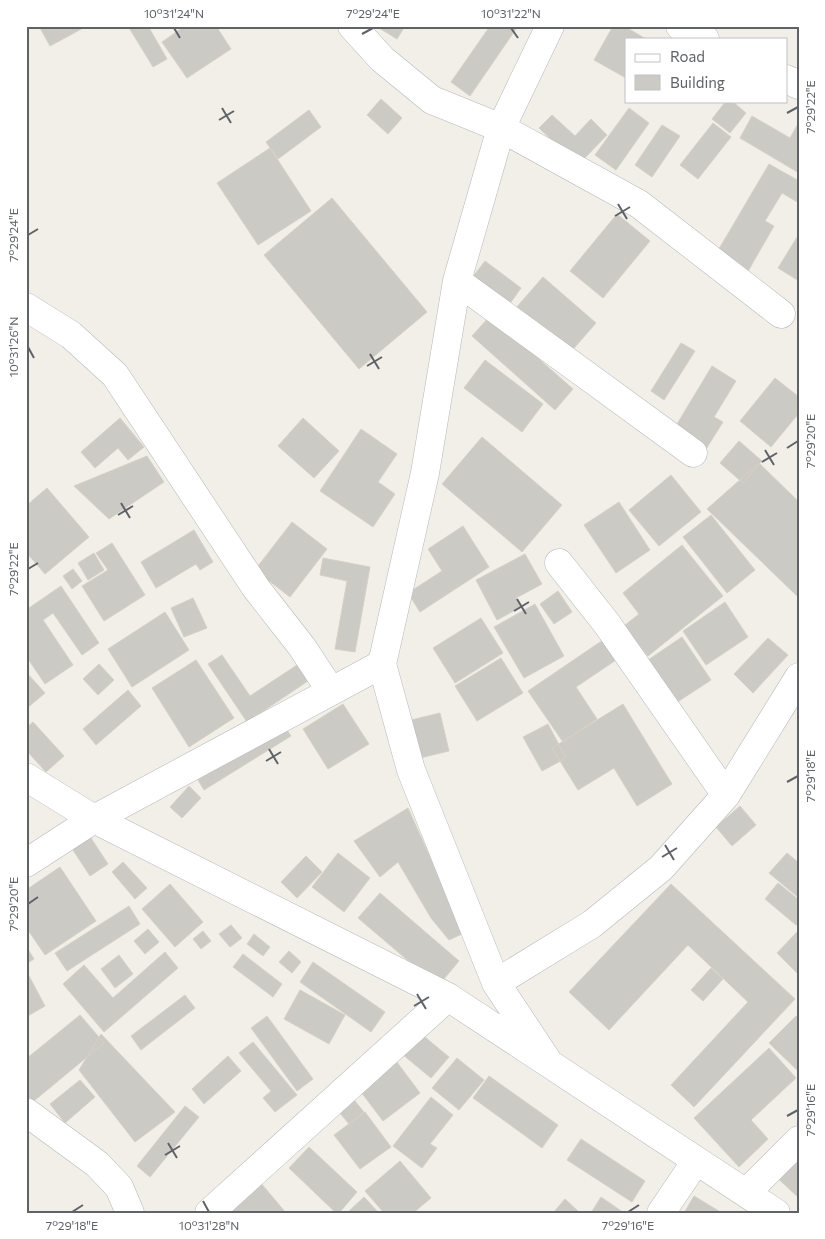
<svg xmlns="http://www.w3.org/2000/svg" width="825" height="1239" font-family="Commissioner,sans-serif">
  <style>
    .building { fill: #cccac5; stroke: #d6d1c6 }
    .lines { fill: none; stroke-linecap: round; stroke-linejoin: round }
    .street-casing { stroke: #b5b8bc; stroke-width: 29 }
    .street { stroke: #fff; stroke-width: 28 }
    .ticks { fill: none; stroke: #5f6368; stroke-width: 2 }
    .neatline { fill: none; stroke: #5f6368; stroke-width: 2 }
    .ticks-label { font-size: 12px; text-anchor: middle; fill: #5f6368 }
  </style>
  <rect width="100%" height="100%" fill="#f1efe8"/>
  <path class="building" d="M39 26H87L50 46Z
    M128 26H148L167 59 153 67Z
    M185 26H216L231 49 187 78 162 42Z
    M376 26H405L397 39Z
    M484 26H518L470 96 451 82 488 29Z
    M613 26H624L646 39H626V78L594 60Z
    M381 99 402 118 388 134 367 115Z
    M726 101H732L746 113 730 133 712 119Z
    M629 108 649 123 616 170 595 155Z
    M309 110 321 127 278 159 266 142Z
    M552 115 575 136 591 119 607 135 578 165 539 128Z
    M752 116 790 138 799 122V173L740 138Z
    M713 123 731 137 698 179 680 165Z
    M662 125 680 136 652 177 635 165Z
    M270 148 311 211 258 245 217 183Z
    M769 164 799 181V203L782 193 765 221 774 226 747 273 716 254Z
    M332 198 427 312 359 369 264 255Z
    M617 214 650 241 603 298 570 271Z
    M799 234V281L778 268Z
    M485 261 521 288 509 305 472 278Z
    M543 277 596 323 568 355 515 309Z
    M490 316 573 389 555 410 472 336Z
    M681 343 695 351 664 400 651 391Z
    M485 360 543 404 522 432 464 388Z
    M712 366 736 381 714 417 723 422 706 449 674 429Z
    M775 378 799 397V413L771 447 740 421Z
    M120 418 144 447 128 460 118 448 95 468 81 452Z
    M303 418 339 451 314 478 278 446Z
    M361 429 397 454 378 482 395 494 373 527 320 491Z
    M482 437 562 505 522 552 442 484Z
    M739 441 762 461 743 483 720 463Z
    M147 456 164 482 109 519 74 486Z
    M759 463 799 502V594L797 596 707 509Z
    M671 475 701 512 659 546 629 510Z
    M47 488 89 537 45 574 26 552V506Z
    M619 502 650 550 616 573 584 525Z
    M711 515 755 570 727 593 683 537Z
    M292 522 327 549 290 597 255 570Z
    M463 526 489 567 420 612 408 593 442 571 428 549Z
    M194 530 213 562 200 570 196 564 156 588 141 562Z
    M112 543 145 595 104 621 82 586 108 570 96 553Z
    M682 545 723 596 648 656 624 626 639 614 623 593Z
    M94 553 104 570 88 580 78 563Z
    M525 554 542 584 516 598 521 607 497 620 476 580Z
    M323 558 370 567 355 652 335 649 347 581 320 575Z
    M73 569 82 581 72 589 63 576Z
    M61 586 99 643 82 655 53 613 43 620 73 665 45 684 26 656V610Z
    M558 591 572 612 554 624 540 604Z
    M193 598 207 628 184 637 171 608Z
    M725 602 748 637 706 665 683 631Z
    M535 604 564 656 524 678 494 627Z
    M165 612 189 650 132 687 108 649Z
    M481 618 503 653 455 683 433 648Z
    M682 637 711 680 676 703 648 660Z
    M768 638 788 655 753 693 734 674Z
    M603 640 616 660 576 687 597 719 563 742 528 691Z
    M222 655 250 696 297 665 308 681 247 722 208 664Z
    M501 658 523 693 477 721 455 686Z
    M196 660 234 718 189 747 152 688Z
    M99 664 114 680 98 695 83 679Z
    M26 672 45 693 26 709Z
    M128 690 141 706 96 745 83 729Z
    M343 704 369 744 328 769 303 729Z
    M623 704 672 784 637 806 614 768 578 790 552 748Z
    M440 713 449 751 420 758 411 720Z
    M33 722 64 756 46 772 26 750V728Z
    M548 724 566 758 542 771 523 737Z
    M284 726 291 736 204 790 198 780Z
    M189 786 201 798 182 818 170 807Z
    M740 806 756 825 732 846 716 827Z
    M408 808 464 933 449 940 431 918 398 862 380 877 354 841Z
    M89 835 108 864 90 876 71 847Z
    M338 853 370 878 344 912 312 887Z
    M787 853 799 863V898L769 873Z
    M306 856 322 872 297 898 281 882Z
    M123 862 147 888 135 899 112 872Z
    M60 867 96 921 45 955 26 927V890Z
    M778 883 799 900V922L796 925 765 899Z
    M170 884 203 922 175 947 142 909Z
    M671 884 795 999 694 1107 671 1085 748 1002 688 945 609 1030 569 992Z
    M380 893 459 961 438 986 358 918Z
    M129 906 140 924 67 971 55 953Z
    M231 925 242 938 230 947 219 934Z
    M148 929 159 942 145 954 134 941Z
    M203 931 211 941 201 949 193 939Z
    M798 931 799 932V975L777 953Z
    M254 934 270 947 263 956 247 944Z
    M26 946 34 959 26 964Z
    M289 951 301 962 292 973 279 962Z
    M165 952 178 968 104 1032 63 984 84 965 113 998Z
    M243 954 282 984 273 997 233 967Z
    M119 955 133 974 115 988 101 969Z
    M313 962 385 1012 371 1032 300 982Z
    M711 968 723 979 703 1001 691 990Z
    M29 976 45 1006 26 1017V977Z
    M300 990 345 1015 329 1044 284 1019Z
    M185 995 195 1008 141 1050 131 1036Z
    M80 1015 104 1043 29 1105 26 1101V1059Z
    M267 1016 313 1079 297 1091 251 1028Z
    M796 1016 799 1019V1072L769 1043Z
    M420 1033 449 1057 431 1078 402 1054Z
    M101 1034 175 1112 135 1142 79 1070Z
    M253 1042 297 1095 275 1112 263 1098 271 1091 239 1053Z
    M769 1048 796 1078 751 1120 768 1139 739 1167 694 1118Z
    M228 1056 241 1071 204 1104 192 1089Z
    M457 1058 484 1080 459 1110 432 1088Z
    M396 1061 420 1093 383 1121 358 1088Z
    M489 1076 558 1125 542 1148 473 1098Z
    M80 1080 95 1097 65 1123 50 1104Z
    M350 1095 364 1112 349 1124 335 1107Z
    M431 1097 453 1115 430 1144 437 1148 422 1168 393 1146Z
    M185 1106 199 1117 150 1177 137 1166Z
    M365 1112 391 1147 360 1169 334 1135Z
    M581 1139 645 1181 632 1202 567 1160Z
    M309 1147 357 1192 339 1213H336L289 1168Z
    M799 1158V1198L772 1173Z
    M400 1161 431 1198 413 1213H384L365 1191Z
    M260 1182 286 1213H223Z
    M694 1196 722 1213H684Z
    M364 1197 379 1213H347Z
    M601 1197 624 1213H591Z
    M565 1199 580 1213H553Z"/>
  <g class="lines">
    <defs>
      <path id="street" d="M352 26 382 59 432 100 501 128 639 204 781 314
        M680 26 705 39
        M786 79 799 85
        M457 281 693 453
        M26 307 71 335 115 375 256 588 302 647 331 691
        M559 563 607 624 726 795
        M26 777 94 819 448 997 776 1213
        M26 863 94 819 382 664
        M496 983 592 924 661 868 726 795 799 677
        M549 1063 496 983 411 770 382 664 425 473 457 281 501 128 550 26
        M26 1112 97 1164 119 1187 130 1213
        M746 1193 799 1140
        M209 1213 448 997
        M661 1213 696 1161"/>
    </defs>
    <use href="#street" class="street-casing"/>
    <use href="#street" class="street"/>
  </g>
  <path class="ticks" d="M174 28 180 38M511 28 518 38M362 34 373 28M222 108 231 123M787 113 798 107M219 120 234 111M618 204 627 219M615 216 630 207M28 235 38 229M28 347 34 358M370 354 379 369M367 366 382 357M787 448 798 441M765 450 774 465M762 462 777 453M121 503 130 518M118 515 133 506M28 569 38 563M517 599 526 614M514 611 529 602M269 749 278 764M266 761 281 752M787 782 798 776M665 845 674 860M662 857 677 848M28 904 38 897M417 994 426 1009M414 1006 429 997M787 1116 798 1110M168 1143 177 1158M165 1155 180 1146M203 1201 209 1212M72 1212 83 1205M628 1212 639 1205"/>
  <rect width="825" height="1239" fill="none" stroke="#ffffff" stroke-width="55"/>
  <rect x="625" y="38" width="162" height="65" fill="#ffffff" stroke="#bfc1c3"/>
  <rect x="635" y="54" width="25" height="8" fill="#ffffff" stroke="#bfc1c3"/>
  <text x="670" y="62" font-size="15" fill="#5f6368">Road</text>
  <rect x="635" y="75" width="25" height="15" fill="#cccac5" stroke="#bfc1c3"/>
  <text x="670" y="88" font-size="15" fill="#5f6368">Building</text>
  <rect x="28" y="28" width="770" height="1184" class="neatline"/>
  <g class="ticks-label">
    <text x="174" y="18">10°31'24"N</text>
    <text x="373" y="18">7°29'24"E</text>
    <text x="511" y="18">10°31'22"N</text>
    <text transform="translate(811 107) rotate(-90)" y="4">7°29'22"E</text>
    <text transform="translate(14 235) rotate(-90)" y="4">7°29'24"E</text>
    <text transform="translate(14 347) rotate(-90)" y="4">10°31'26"N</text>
    <text transform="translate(811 441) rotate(-90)" y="4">7°29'20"E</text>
    <text transform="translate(14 569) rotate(-90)" y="4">7°29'22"E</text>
    <text transform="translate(811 776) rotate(-90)" y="4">7°29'18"E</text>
    <text transform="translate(14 904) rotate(-90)" y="4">7°29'20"E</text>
    <text transform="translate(811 1110) rotate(-90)" y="4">7°29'16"E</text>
    <text x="72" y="1230">7°29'18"E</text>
    <text x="209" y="1230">10°31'28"N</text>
    <text x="628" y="1230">7°29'16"E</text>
  </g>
</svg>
